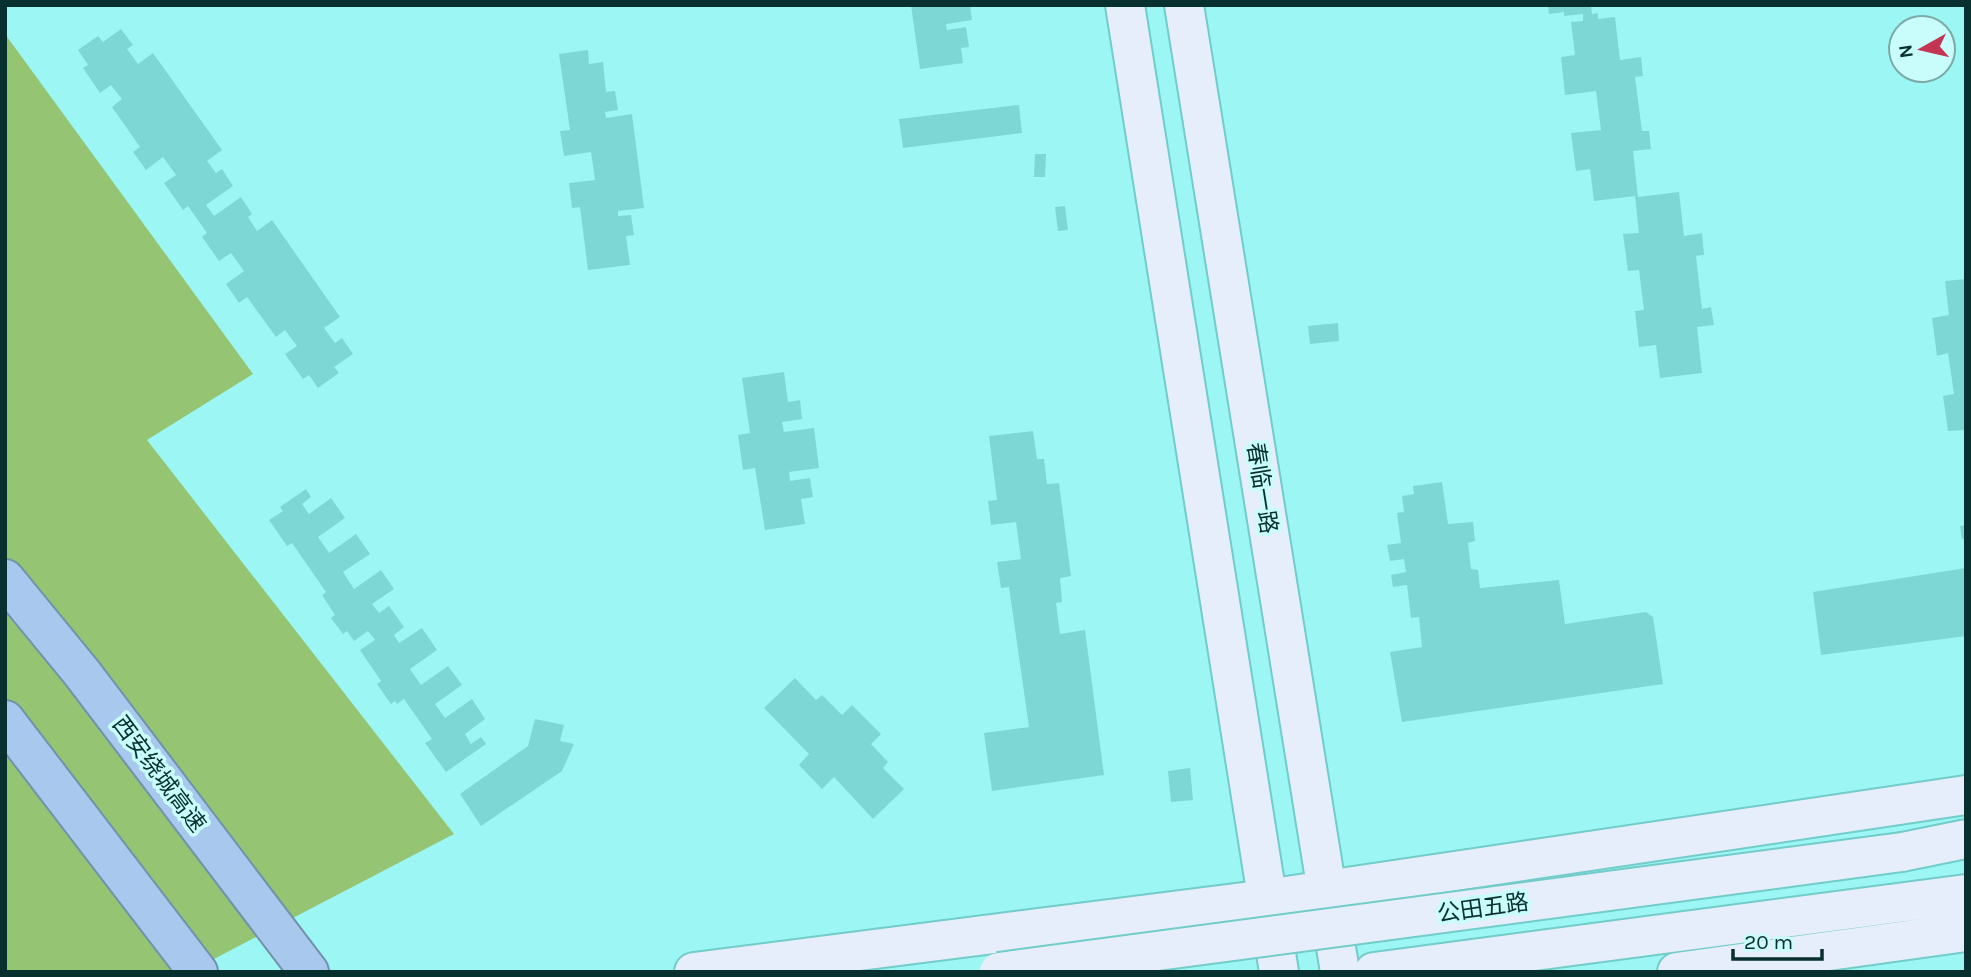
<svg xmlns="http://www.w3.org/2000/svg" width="1971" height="977" font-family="Karla,'Noto Sans SC',sans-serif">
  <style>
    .green { fill: #95c572 }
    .building { fill: #7dd8d5 }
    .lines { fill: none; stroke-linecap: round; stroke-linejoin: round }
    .secondary-casing { stroke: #71ccca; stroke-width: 42 }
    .motorway-casing { stroke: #7093ab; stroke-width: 42 }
    .secondary { stroke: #e5eefa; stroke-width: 38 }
    .motorway { stroke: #a9c8ee; stroke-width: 38 }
    .secondary-bridge-casing { stroke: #71ccca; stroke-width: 42; stroke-linecap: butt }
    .secondary-bridge { stroke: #e5eefa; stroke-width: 38 }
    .labels { text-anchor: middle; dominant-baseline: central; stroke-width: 7; stroke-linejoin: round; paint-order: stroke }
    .street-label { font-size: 23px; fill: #07302f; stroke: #c9fdfb }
  </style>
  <rect width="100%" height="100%" fill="#9cf7f4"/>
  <path class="green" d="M5 34 253 374 147 440 454 834 189 972H5Z"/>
  <path class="building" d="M911 5H970L972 20 946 24 947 30 966 27 969 47 961 48 963 63 920 69Z
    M1548 5H1591L1592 14 1598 13V19L1615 17 1620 60 1641 57 1643 76 1635 77 1642 131H1649L1651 149 1633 151 1638 197 1679 192 1684 236 1702 233 1704 255 1696 256 1702 309 1711 307 1714 325 1697 327 1702 373 1660 378 1656 345 1639 347 1635 311 1644 310 1639 270 1628 271 1623 234 1639 233 1635 196 1594 201 1590 169 1576 171 1571 133 1601 130 1596 91 1565 95 1561 57 1575 55 1571 22 1583 21V14L1564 16V12L1549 14Z
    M121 29 133 45 127 49 138 64 153 53 222 150 207 161 216 173 222 169 233 186 206 205 214 216 241 197 252 214 248 217 257 231 272 220 340 317 324 328 335 343 342 338 353 354 334 367 339 373 318 388 309 375 303 379 285 354 297 346 285 330 276 337 247 297 239 303 226 284 244 271 231 253 219 261 202 237 207 233 188 206 183 210 164 183 176 175 163 157 146 170 133 152 140 147 112 107 122 99 111 85 100 93 83 68 88 65 78 50 98 36 103 42Z
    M588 50 589 64 603 62 606 92 615 91 618 110 605 112 606 118 632 114 644 208 618 211V216L631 215 634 235 626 236 630 265 588 270 580 207 572 208 569 183 595 180 591 152 564 156 560 131 570 130 559 54Z
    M1019 105 1022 133 903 148 899 119Z
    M1035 154H1046L1045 177H1034Z
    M1065 206 1068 230 1058 231 1055 207Z
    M1966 279V430L1948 431 1943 396 1954 394 1948 353 1937 356 1932 318 1949 315 1945 281Z
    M1338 323 1339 341 1310 344 1308 326Z
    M784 372 788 402 800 400 802 419 782 422 784 432 814 428 819 468 789 472 790 481 810 478 813 497 801 499 805 524 765 530 755 468 743 470 738 435 750 433 742 378Z
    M1033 431 1037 459H1044L1047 484 1059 483 1071 576 1060 578 1062 602 1056 603 1060 634 1085 630 1104 775 992 791 984 733 1029 727 1009 587 1001 588 997 562 1021 559 1016 522 991 525 988 501 997 500 989 436Z
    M1442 482 1448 524 1473 522 1475 541 1468 543 1471 569 1478 570 1480 588 1559 580 1565 624 1646 612 1653 617 1663 684 1402 722 1390 652 1422 647 1419 617 1411 618 1407 585 1393 587 1391 575 1406 572 1404 559 1390 561 1387 545 1401 543 1397 513 1404 512 1402 496 1414 494 1413 486Z
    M306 489 311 497 302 504 309 514 331 498 345 518 318 537 329 553 356 534 370 554 343 572 354 589 381 570 394 589 372 604 379 613 389 606 404 627 394 635 399 643 422 628 437 650 410 669 421 685 448 666 462 685 435 704 445 718 472 699 485 719 465 734 471 744 481 737 486 744 446 772 425 743 432 739 404 699 397 704 395 701 391 704 377 684 381 681 360 650 375 640 368 631 354 641 347 631 343 634 331 618 335 615 322 595 326 592 292 543 287 546 269 520 283 511 280 507Z
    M1966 525V538L1962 539 1960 526Z
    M1966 568V636L1821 655 1813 592Z
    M795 678 816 700 822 695 842 715 852 705 881 734 871 744 888 762 883 768 904 789 873 819 834 777 822 789 799 765 809 754 764 708Z
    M535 719 564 725 560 741 574 744 562 771 481 826 460 794 528 746Z
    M1190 768 1193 800 1171 802 1168 771Z"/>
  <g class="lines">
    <defs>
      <path id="secondary" d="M1125 5 1279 972
        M1184 5 1340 972
        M1902 852 1966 839
        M694 972 1267 899 1966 795
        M1374 972 1966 894
        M1677 972 1966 932"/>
      <path id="motorway" d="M5 579 82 673 309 972
        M5 720 198 972"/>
    </defs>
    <use href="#secondary" class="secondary-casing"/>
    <use href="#motorway" class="motorway-casing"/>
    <use href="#secondary" class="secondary"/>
    <use href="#motorway" class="motorway"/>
    <defs>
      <path id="secondary-bridge" d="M999 972 1902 852"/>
    </defs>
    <use href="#secondary-bridge" class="secondary-bridge-casing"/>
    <use href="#secondary-bridge" class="secondary-bridge"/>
  </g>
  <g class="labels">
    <g class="street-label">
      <text transform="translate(1262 488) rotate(81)">春临一路</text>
      <text transform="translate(159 774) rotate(53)">西安绕城高速</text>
      <text transform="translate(1483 908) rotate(-8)">公田五路</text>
    </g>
  </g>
  <rect width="1971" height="977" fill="none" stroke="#07302f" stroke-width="14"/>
  <g transform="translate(1922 49) rotate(262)"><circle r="33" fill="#c9fdfb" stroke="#7baba9" stroke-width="2"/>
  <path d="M0-5L12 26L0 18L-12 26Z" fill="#c43453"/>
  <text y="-10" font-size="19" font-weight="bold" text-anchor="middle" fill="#07302f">N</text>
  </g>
  <path d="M1733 949v10h89v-10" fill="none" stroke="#07302f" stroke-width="3.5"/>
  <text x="1744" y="949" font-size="21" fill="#07302f" stroke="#c9fdfb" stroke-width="5" paint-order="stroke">20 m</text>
</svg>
